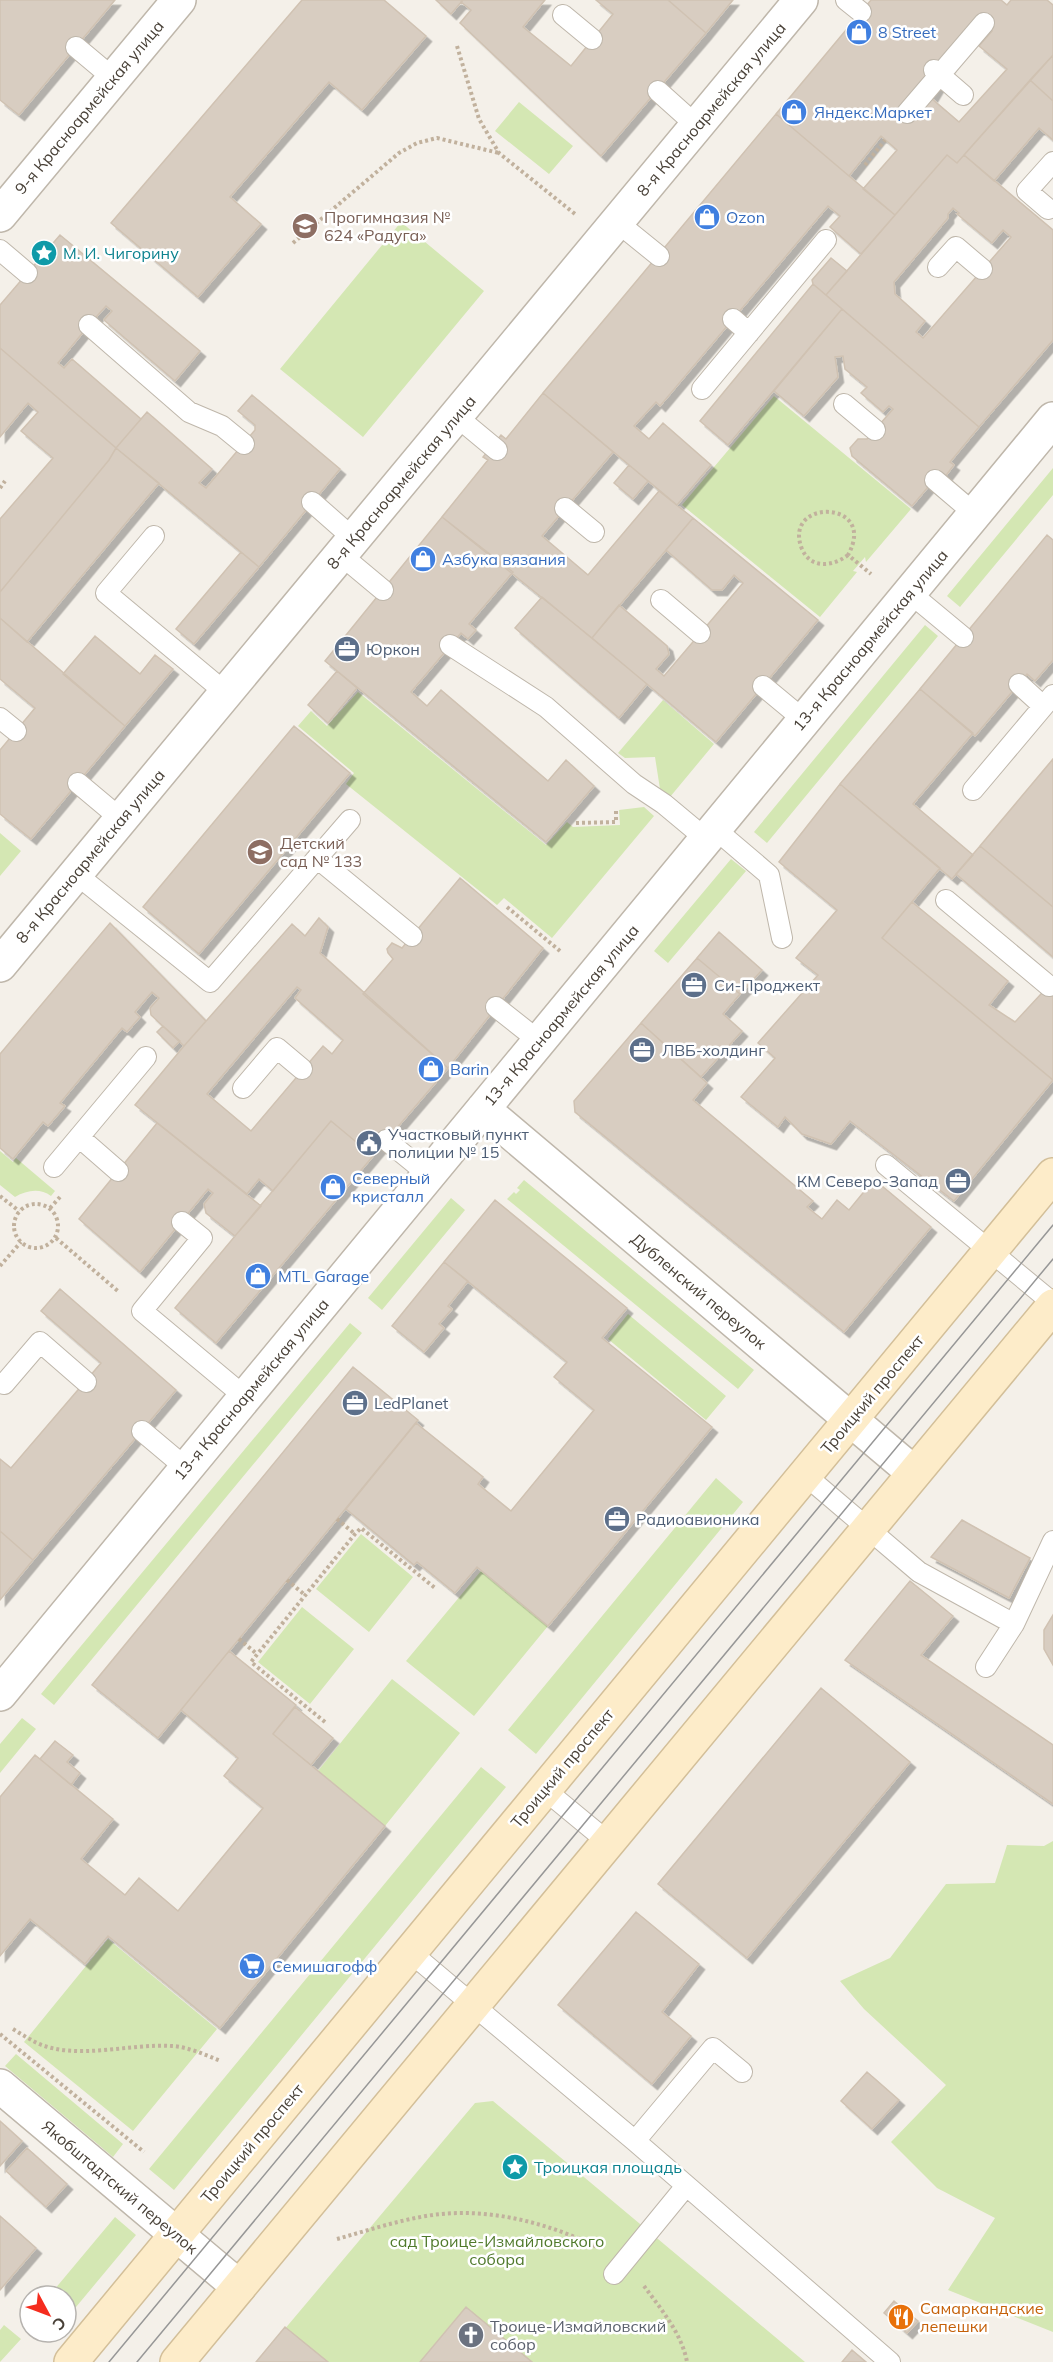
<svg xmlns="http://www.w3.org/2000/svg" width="1053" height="2362" font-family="Mulish,sans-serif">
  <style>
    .green { fill: #d4e7b3 }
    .building { fill: #d8cdc1; stroke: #d0c2b2; stroke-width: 1.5; fill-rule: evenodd; filter: url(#shadow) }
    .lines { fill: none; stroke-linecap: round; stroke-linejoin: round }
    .lane-casing { stroke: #bfb7ab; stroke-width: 22 }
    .street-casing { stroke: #bfb7ab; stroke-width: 36 }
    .secondary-casing { stroke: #d3bf99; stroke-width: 36 }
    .path { stroke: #c1b19d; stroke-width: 4; stroke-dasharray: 3 3; stroke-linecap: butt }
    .lane { stroke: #fff; stroke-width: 20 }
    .street { stroke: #fff; stroke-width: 33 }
    .secondary { stroke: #fdecc9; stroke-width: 33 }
    .tram { stroke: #979797; stroke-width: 1.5 }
    .labels { text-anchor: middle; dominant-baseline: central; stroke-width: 5; stroke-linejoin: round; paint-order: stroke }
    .shop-label { font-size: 16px; fill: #366cbe; stroke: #fff; text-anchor: start }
    .street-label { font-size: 16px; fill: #484037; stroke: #fff }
    .education-label { font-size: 16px; fill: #785e54; stroke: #fff; text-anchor: start }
    .culture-label { font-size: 16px; fill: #0d838f; stroke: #fff; text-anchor: start }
    .service-label { font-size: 16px; fill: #4e5e75; stroke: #fff; text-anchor: start }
    .park-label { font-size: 16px; fill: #4f792b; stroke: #fff }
    .food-label { font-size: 16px; fill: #c56008; stroke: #fff; text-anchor: start }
    .worship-label { font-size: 16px; fill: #5b616d; stroke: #fff; text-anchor: start }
  </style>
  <defs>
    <filter id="shadow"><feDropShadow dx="5.5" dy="5.5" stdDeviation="0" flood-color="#0004"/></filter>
  </defs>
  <rect width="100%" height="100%" fill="#f4f0e9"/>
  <path class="green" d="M519 102 573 146 549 174 495 131Z
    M401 222 484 291 363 437 280 369Z
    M774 396 911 509 866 562 865 557 853 571 857 572 820 617 682 505Z
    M1053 468V495L960 607 947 596Z
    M925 625 938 636 767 843 754 832Z
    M358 692 546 845 567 822 573 827 620 825 619 810 644 807 654 816 552 938 504 898 497 905 346 784 354 773 298 726 311 711 327 726Z
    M663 700 714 744 670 797 660 789 655 757 625 758 618 753Z
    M0 833 21 851 0 876Z
    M731 859 746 871 668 963 654 951Z
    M0 1151 13 1162 16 1158 55 1191 51 1196C40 1188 27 1190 15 1197L0 1185Z
    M524 1180 754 1370 738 1389 507 1199 514 1192 516 1194 520 1190 517 1188Z
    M451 1198 465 1210 382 1310 368 1298Z
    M628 1314 726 1396 706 1420 608 1339Z
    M350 1323 362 1333 54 1705 41 1694Z
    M716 1478 743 1502 536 1754 508 1730Z
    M361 1534 413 1577 369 1632 316 1589Z
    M481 1571 548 1626 474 1716 406 1661Z
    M302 1607 354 1649 310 1704 258 1662Z
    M392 1679 460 1733 385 1826 318 1771Z
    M22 1718 36 1729 0 1773V1744Z
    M481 1767 506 1787 174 2190 149 2169Z
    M1053 1841V2332L948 2290 995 2218 937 2188 891 2142 946 2085 864 2009 840 1981 890 1958 946 1884 995 1883 1007 1845 1044 1846Z
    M108 1939 217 2029 133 2131 24 2042Z
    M16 2054 123 2144 113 2157 5 2066Z
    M493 2101 805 2362H257L475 2103Z
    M115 2217 136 2235 66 2319V2296H49Z
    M4 2325 21 2339 0 2362V2330Z"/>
  <path class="building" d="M0 0H115L19 115 0 100Z
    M302 0H384L426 36 362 110 329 82 230 197 261 224 198 297 111 223Z
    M436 0H463L451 14Z
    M463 0H545L523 27 571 66 613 14 596 0H668L706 33 601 156 460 23 471 10 461 2Z
    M668 0H733L706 33Z
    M871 0H1001L1007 5 1011 0H1047L1053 5V55L957 163 947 155 895 215 863 189 897 150 881 136 849 176 776 114ZM978 18 992 31 979 46 1007 69 959 122 931 98Z
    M1053 55V101L1030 80Z
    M1030 80 1053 101V140L1039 128 994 181 964 155Z
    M776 114 895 215 861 254 830 227 840 216 828 206 660 406 656 402 634 426 649 439 663 423 711 465 677 505 543 393Z
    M947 155 957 163 964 155 1053 230V340L979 427 826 295ZM953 208 959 213 957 214 992 243 1003 230 1011 237 923 338 916 332 925 321 895 294 894 282 948 218V214Z
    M60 235 200 351 175 381 104 320 112 311 106 306 89 325 58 363 64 368 72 359 141 419 116 448 0 348V305Z
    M831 258 847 271 826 295 813 284 812 280Z
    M813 284 842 309 728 445 700 421Z
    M842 309 979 427 950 462 954 465 944 478 939 474 912 506 852 456 850 448 858 439H867L893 409 889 406 883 412 861 393 867 387 845 369 843 356 835 357 838 377 804 416 774 391Z
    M0 348 116 448 109 460 0 592V519L53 458 21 431 38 412 28 403 0 437Z
    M543 393 613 452 542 536 588 575 659 491 693 518 592 638 442 517 488 460 483 457 501 435 506 439Z
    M252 395 340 469 259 567 116 448 147 412 212 469 199 483 206 488 255 430V425L238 411Z
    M116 448 159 483 27 642 0 618V592L109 460Z
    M629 465 648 481 633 499 614 483Z
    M442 517 513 572 469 624 476 630 468 639 461 633 411 692 427 706 441 690 548 781 566 760 594 786 546 842 325 661Z
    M693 518 818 620 716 742 592 638 619 605 667 646 669 654 656 669 664 676 743 583 734 575 722 590H712L666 550Z
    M1047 535 1053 540V660L1035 681 1027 674 975 736 920 689Z
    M241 552 259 567 194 644 176 629Z
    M542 597 647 684 619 718 515 628Z
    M0 618 125 726 31 839 0 814V750L35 708 0 679Z
    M95 636 140 674 155 655 173 669 125 726 63 674Z
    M337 671 357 688 328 723 308 705Z
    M920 689 973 733 913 804 973 855 952 879 840 784Z
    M294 726 350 773 199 954 143 907Z
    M1053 759V907L980 846Z
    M840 784 940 868 882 938 1053 1080 954 1201 850 1121 831 1144 802 1134 785 1117 778 1127 741 1097 775 1058 758 1043 818 975 796 958 837 910 779 862Z
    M980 846 1053 907V957L956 874Z
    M460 878 543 948 448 1068 363 994 393 959 388 953 387 949 392 943 402 948Z
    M912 902 1008 981 989 1005 1015 1022 1053 981V1080L882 938Z
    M319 918 328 927 320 953 448 1068 373 1156 331 1121 273 1191 259 1179 247 1194 135 1105 184 1046 292 924 305 936ZM297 987 301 990 295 998 343 1040 332 1054 323 1046 251 1131 207 1094Z
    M110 923 206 1021 184 1046 151 1015 150 1008 159 998 152 992 135 1012 140 1017 127 1032 122 1028 60 1103 65 1106 48 1126 43 1122 13 1159 0 1148V1054Z
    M719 932 762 970 740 994 697 958Z
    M697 958 740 994 723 1014 742 1031 701 1077 641 1023Z
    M641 1023 707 1083 693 1100 813 1201 807 1207 822 1219 837 1200 849 1210 867 1188 882 1186 931 1227 844 1332 575 1112 574 1101Z
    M163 1026 180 1041 173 1048 157 1032Z
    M331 1121 373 1156 216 1343 175 1308Z
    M157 1123 261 1206 235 1236 206 1213 204 1204 213 1193 208 1189 140 1272 79 1219Z
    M495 1200 627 1308 602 1338 712 1427 548 1626 477 1567 455 1593 417 1562 414 1565 346 1509 416 1423 483 1477 478 1484 511 1511 594 1410 554 1377 567 1362 444 1262Z
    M444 1262 468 1281 448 1306 452 1309 439 1324 444 1328 424 1352 392 1326Z
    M60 1289 176 1390 33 1560 0 1531V1459L11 1468 101 1363 41 1311Z
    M353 1367 418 1420 158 1738 92 1685Z
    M962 1520 1030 1558 1009 1598 931 1557Z
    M0 1531 33 1560 0 1600Z
    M910 1581 953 1616 921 1655 1053 1745V1804L845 1660Z
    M1053 1615V1665L1044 1649V1630Z
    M229 1651 296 1705 273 1734 385 1826 220 2028 108 1936 85 1964 30 1919 0 1956V1797L35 1755 113 1819 81 1859 125 1895 139 1878 178 1911 263 1808 224 1776 238 1758 181 1710Z
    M821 1688 910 1762 747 1958 658 1884Z
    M295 1707 333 1738 311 1765 273 1734Z
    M55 1741 73 1755 67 1762 80 1773 71 1785 40 1759Z
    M636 1912 699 1964 662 2012 691 2036 652 2084 558 2005Z
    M867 2072 899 2100 872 2129 841 2101Z
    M0 2121 22 2141 0 2166Z
    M27 2148 67 2184 46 2207 6 2171Z
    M0 2216 36 2248 0 2290Z
    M894 2301 918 2321 907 2333 884 2313Z
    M466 2307 532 2362H420Z
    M285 2327 328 2362H256Z
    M852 2350 866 2362H842Z"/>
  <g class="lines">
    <defs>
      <path id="lane" d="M846 0 861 12
        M563 15 592 39
        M76 47 113 78
        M934 70 963 95
        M658 91 697 126
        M907 113 984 23
        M1048 209 1027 191 1053 162
        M617 222 659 256
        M0 250 27 273
        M938 267 956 247 982 269
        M733 319 749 333
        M89 325 189 412 222 426 244 444
        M702 389 826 240
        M844 404 875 430
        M456 416 497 450
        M935 480 975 514
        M312 502 354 539
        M565 508 594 532
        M154 536 106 593 226 693
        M341 555 383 590
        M910 593 963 637
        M661 600 700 633
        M450 645 546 707 634 784 664 804 706 839
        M1019 684 1043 706
        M763 686 804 720
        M0 718 16 731
        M78 783 121 819
        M973 790 1053 695
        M715 829 769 875 782 938
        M317 858 412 936
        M76 874 210 982 350 820
        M946 900 1049 986
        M496 1007 539 1041
        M243 1088 277 1048 302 1069
        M79 1137 118 1171
        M386 1140 429 1175
        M886 1165 1053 1303
        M54 1167 146 1057
        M182 1222 202 1238 142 1311 245 1397
        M4 1384 40 1342 86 1382
        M142 1431 186 1468
        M805 1475 919 1572 1014 1624 986 1667
        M1014 1624 1053 1541
        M545 1790 608 1842
        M410 1952 635 2141 890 2362
        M635 2141 713 2048 742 2072
        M614 2274 686 2186"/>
      <path id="street" d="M0 215 179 0
        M0 965 801 0
        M483 1109 914 1473
        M0 1694 1053 419
        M0 2086 239 2287"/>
      <path id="secondary" d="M71 2362 1053 1175
        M177 2362 1053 1306"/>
    </defs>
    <use href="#lane" class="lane-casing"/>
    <use href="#street" class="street-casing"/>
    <use href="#secondary" class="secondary-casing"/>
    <path class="path" d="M457 46 479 119 499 153 575 214
      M865 165 885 140
      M293 243 399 153 417 143 437 138 499 153
      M0 488 5 481
      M848 555C834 566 811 570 802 549 781 498 879 499 848 555L871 574
      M576 823 616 822V808
      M507 907 560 951
      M0 1196 19 1211
      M14 1226a22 22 0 1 1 44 0a22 22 0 1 1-44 0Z
      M50 1208 60 1197
      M56 1238 119 1292
      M0 1266 21 1242
      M337 1519 355 1534
      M287 1580 305 1595
      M239 1639 257 1654
      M325 1722 251 1662 355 1534 361 1528 435 1588
      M13 2029C21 2034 29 2039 37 2043 76 2061 130 2043 172 2046 189 2047 205 2055 221 2061
      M0 2034 144 2152
      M337 2239C366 2231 396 2221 426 2216 484 2206 546 2222 597 2247
      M644 2286C661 2309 682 2334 687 2362"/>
    <use href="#lane" class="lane"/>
    <use href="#street" class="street"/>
    <use href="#secondary" class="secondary"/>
    <path class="tram" d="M109 2362 1053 1225
      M137 2362 1053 1259"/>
  </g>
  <defs>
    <symbol id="shop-disc" viewBox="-11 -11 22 22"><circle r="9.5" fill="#3f7fe0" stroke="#fff"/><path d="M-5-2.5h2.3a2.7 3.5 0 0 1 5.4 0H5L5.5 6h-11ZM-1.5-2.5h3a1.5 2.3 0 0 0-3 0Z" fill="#fff"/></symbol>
    <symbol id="school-disc" viewBox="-11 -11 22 22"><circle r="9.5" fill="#8d6e63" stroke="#fff"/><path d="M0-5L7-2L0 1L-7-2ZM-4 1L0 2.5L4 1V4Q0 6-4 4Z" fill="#fff"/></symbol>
    <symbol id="sight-disc" viewBox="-11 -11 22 22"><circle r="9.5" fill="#0f9aa8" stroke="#fff"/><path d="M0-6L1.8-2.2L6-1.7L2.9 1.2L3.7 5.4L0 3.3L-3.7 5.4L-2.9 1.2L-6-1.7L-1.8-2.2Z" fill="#fff"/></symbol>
    <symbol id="office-disc" viewBox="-11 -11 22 22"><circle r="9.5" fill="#5c6f8a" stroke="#fff"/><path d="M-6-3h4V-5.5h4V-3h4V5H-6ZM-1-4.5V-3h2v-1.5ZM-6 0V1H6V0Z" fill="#fff"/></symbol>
    <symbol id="civic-disc" viewBox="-11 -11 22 22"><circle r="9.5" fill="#5c6f8a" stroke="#fff"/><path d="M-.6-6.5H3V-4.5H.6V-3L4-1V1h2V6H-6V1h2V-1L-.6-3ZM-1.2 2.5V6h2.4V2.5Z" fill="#fff"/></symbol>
    <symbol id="supermarket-disc" viewBox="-11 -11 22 22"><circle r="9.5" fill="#3f7fe0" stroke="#fff"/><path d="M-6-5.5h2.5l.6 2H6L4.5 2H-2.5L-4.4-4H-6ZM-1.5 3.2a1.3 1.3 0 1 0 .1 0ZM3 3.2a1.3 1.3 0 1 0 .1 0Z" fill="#fff"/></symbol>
    <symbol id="restaurant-disc" viewBox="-11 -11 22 22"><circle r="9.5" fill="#e8710a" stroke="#fff"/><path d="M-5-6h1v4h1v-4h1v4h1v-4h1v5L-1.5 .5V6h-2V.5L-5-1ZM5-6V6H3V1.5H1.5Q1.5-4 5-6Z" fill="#fff"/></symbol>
    <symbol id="church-disc" viewBox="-11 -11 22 22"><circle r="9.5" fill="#6b7280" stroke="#fff"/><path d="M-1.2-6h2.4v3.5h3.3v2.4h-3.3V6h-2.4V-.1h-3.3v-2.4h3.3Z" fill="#fff"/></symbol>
  </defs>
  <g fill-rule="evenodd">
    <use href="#shop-disc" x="844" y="17" width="30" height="30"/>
    <use href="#shop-disc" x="779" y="97" width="30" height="30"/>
    <use href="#shop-disc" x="692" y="202" width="30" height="30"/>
    <use href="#school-disc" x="290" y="211" width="30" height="30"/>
    <use href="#sight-disc" x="29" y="238" width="30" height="30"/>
    <use href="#shop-disc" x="408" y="544" width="30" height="30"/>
    <use href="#office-disc" x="332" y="634" width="30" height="30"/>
    <use href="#school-disc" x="245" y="837" width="30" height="30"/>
    <use href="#office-disc" x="679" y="970" width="30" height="30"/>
    <use href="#office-disc" x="627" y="1035" width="30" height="30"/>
    <use href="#shop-disc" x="416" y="1054" width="30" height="30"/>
    <use href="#civic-disc" x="354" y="1128" width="30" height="30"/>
    <use href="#office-disc" x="943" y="1166" width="30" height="30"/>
    <use href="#shop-disc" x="318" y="1172" width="30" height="30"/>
    <use href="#shop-disc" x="243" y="1261" width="30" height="30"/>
    <use href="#office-disc" x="340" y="1388" width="30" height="30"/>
    <use href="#office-disc" x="602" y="1504" width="30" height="30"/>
    <use href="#supermarket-disc" x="237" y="1951" width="30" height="30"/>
    <use href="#sight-disc" x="500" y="2152" width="30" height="30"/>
    <use href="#restaurant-disc" x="886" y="2302" width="30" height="30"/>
    <use href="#church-disc" x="456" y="2320" width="30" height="30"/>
  </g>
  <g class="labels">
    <g class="shop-label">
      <text x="878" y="32">8 Street</text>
      <text x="814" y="112">Яндекс.Маркет</text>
      <text x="726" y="217">Ozon</text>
      <text x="442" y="559">Азбука вязания</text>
      <text x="450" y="1069">Barin</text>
      <text x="352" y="1178">Северный<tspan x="352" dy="18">кристалл</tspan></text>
      <text x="278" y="1276">MTL Garage</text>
      <text x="272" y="1966">Семишагофф</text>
    </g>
    <g class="street-label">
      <text transform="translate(89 107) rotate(-50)">9-я Красноармейская улица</text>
      <text transform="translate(711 109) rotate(-50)">8-я Красноармейская улица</text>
      <text transform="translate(401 482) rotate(-50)">8-я Красноармейская улица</text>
      <text transform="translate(870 640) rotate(-50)">13-я Красноармейская улица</text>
      <text transform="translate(90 856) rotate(-50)">8-я Красноармейская улица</text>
      <text transform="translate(561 1015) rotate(-50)">13-я Красноармейская улица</text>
      <text transform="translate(699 1291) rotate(40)">Дубленский переулок</text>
      <text transform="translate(251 1389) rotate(-50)">13-я Красноармейская улица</text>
      <text transform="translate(872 1394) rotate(-50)">Троицкий проспект</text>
      <text transform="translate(562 1768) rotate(-50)">Троицкий проспект</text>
      <text transform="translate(252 2143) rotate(-50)">Троицкий проспект</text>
      <text transform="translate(120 2187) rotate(40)">Якобштадтский переулок</text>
    </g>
    <g class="education-label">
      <text x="324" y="217">Прогимназия №<tspan x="324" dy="18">624 «Радуга»</tspan></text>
      <text x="280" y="843">Детский<tspan x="280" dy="18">сад № 133</tspan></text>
    </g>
    <g class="culture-label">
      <text x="63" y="253">М. И. Чигорину</text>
      <text x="534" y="2167">Троицкая площадь</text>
    </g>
    <g class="service-label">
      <text x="366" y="649">Юркон</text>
      <text x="714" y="985">Си-Проджект</text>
      <text x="662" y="1050">ЛВБ-холдинг</text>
      <text x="388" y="1134">Участковый пункт<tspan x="388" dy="18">полиции № 15</tspan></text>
      <text x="938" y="1181" text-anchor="end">КМ Северо-Запад</text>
      <text x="374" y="1403">LedPlanet</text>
      <text x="636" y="1519">Радиоавионика</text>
    </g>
    <g class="park-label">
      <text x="497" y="2241">сад Троице-Измайловского<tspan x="497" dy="18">собора</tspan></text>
    </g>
    <g class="food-label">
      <text x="920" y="2308">Самаркандские<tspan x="920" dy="18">лепешки</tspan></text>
    </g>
    <g class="worship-label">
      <text x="490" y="2326">Троице-Измайловский<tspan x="490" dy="18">собор</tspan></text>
    </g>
  </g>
  <g transform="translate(48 2314) rotate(131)"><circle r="28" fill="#ffffff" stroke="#b6b3af" stroke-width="1.5"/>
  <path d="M0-4.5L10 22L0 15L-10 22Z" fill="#f52c1e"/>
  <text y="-9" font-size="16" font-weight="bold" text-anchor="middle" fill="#484037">С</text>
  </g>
</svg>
